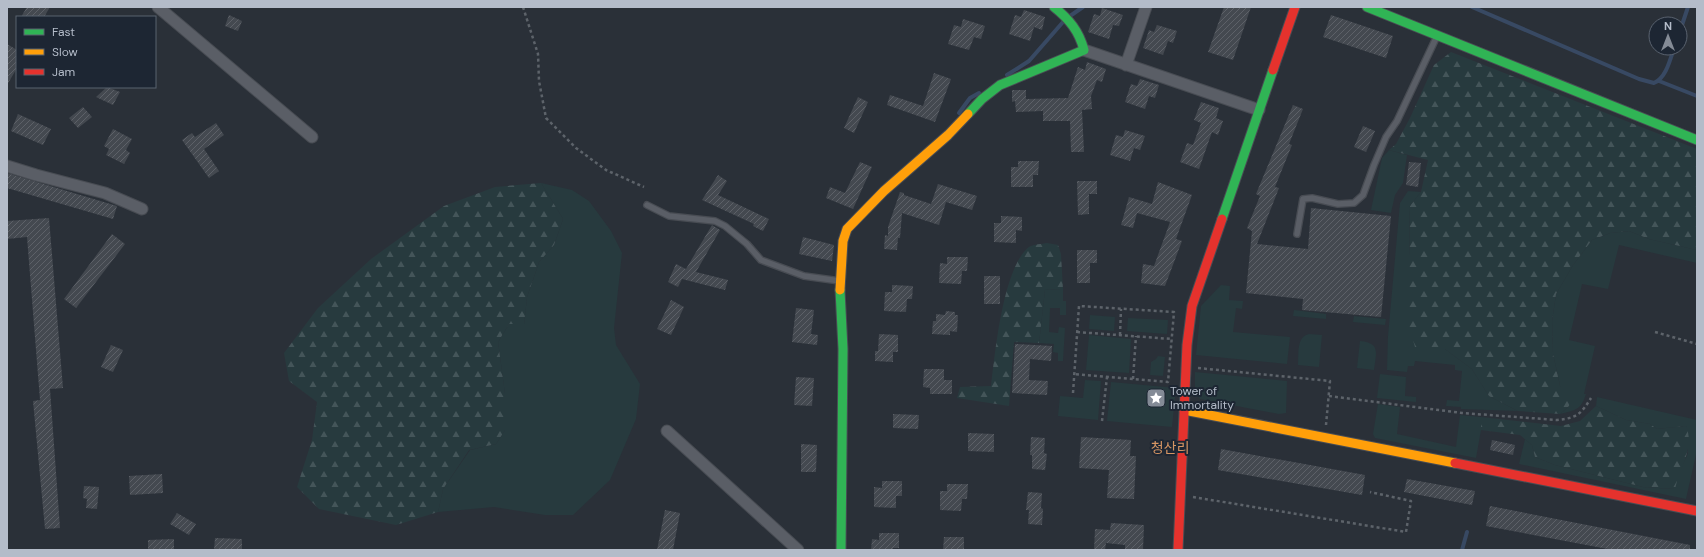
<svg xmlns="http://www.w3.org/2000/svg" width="1704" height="557" font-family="'DM Sans','Noto Sans KR',sans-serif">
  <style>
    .green { fill: #273a3e }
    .forest { fill: url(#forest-firs) }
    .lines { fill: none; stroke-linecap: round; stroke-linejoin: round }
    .stream { stroke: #384963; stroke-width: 4 }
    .building { fill: url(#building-hatch) }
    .lane-casing { stroke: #484c53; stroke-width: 8 }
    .street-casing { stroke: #484c53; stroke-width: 13 }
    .fast-casing { stroke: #484c53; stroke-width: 11 }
    .slow-casing { stroke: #484c53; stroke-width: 11 }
    .jam-casing { stroke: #484c53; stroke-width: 11 }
    .path { stroke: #5d636a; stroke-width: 2.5; stroke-dasharray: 3 3; stroke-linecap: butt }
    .lane { stroke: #5a5e66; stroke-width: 5.5 }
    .street { stroke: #5a5e66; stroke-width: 11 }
    .fast { stroke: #30b455; stroke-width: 9 }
    .slow { stroke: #ff9f0a; stroke-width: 9 }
    .jam { stroke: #e5322d; stroke-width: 9 }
    .labels { text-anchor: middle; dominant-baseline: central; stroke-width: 4; stroke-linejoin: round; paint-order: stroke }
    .poi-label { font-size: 12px; fill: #b4bcc9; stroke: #1d2633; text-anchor: start }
    .quarter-label { font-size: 14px; fill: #d59563; stroke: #1d2633 }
  </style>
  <defs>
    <pattern id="forest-firs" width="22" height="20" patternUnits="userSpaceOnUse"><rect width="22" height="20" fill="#273a3e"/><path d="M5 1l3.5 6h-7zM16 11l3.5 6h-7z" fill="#445559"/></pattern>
    <pattern id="building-hatch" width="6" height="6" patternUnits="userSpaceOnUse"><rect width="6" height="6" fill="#444950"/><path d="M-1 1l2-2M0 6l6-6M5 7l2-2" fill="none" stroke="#5d6168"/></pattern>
  </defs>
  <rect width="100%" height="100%" fill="#2a3038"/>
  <path class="green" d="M1389 150 1407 155 1403 183 1395 195 1391 213 1371 210 1382 158Z
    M541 183 572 190 589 201 611 231 622 253 614 328 616 345 640 384 636 419 610 480 573 515H545L494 507 438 512 443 489 470 450 496 444 505 430V394L498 342 509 324H524L527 297 539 262 554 245 563 219Z
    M1408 191 1421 192 1410 206 1409 253 1445 349 1472 369 1489 396 1518 411 1461 409V407L1446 406 1447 400 1459 401 1462 371 1455 370V365L1415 361 1414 366H1408L1407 372 1387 370 1388 336 1400 203Z
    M1629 231 1649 239 1697 250V263L1619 245 1608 289 1582 284 1569 340 1595 346 1584 394H1586C1581 410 1576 410 1560 414L1569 406 1560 386 1553 354 1552 321 1556 294 1573 265 1592 240 1610 233Z
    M1221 285 1230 286 1229 300 1243 301 1242 309 1236 308 1233 332 1290 337 1287 364 1196 355 1201 306Z
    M1045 289 1063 290V301H1066V315H1060V308H1050L1049 332 1058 333 1059 327 1065 328 1063 361H1058V353L1053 352 1054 344 1039 343Z
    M1294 310 1326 314V319L1293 316Z
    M1090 315 1115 317 1114 331 1089 329Z
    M1354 316 1386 319 1385 325 1353 322Z
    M1128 318 1168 320 1167 334 1127 331Z
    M1309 334 1322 335 1319 367 1298 365C1299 354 1296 337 1309 334Z
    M1089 335 1131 339 1129 373 1086 370Z
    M1360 341C1381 343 1376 353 1374 370L1357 368Z
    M1158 356 1165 357 1163 376 1150 375 1151 362 1156 359Z
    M1195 372 1287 381 1286 413 1279 414 1200 399 1195 393Z
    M1380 374 1406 377 1405 396 1416 397V402L1377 398Z
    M1085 380 1101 381 1098 420 1058 416 1060 396 1083 398Z
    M1111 382 1176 388 1172 427 1107 421Z
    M1597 397 1697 420V450L1686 499 1519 464 1525 439 1532 445 1535 457 1555 465 1643 487 1674 489 1679 473 1688 453 1686 426 1657 429 1650 424 1626 420 1596 406Z
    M1378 404 1400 407 1397 434 1456 447 1460 415 1481 417V430L1476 458 1375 438 1373 434Z"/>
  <path class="forest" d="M1451 52 1697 149V250L1649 239 1629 231 1610 233 1592 240 1573 265 1556 294 1552 321 1553 354 1560 386 1571 397 1569 406 1560 414 1518 411 1489 396 1472 369 1445 349 1415 347 1408 323 1410 206 1421 192 1428 160 1389 150 1396 144 1410 118 1434 65Z
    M541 183 563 219 554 245 539 262 527 297 524 324H509L498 342 505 394V430L496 444 469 450 443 489 438 512 396 525 319 509 297 487 312 440 317 402 289 381 284 353 318 308 371 259 444 206 495 187Z
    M1047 243 1058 245 1061 254 1063 290 1045 289 1039 343 1014 342 1009 406 957 398 960 387 991 386C995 353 1003 267 1029 247 1034 244 1042 244 1047 243Z
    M1596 406 1626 420 1650 424 1657 429 1686 426C1695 448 1680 467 1675 489L1643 487 1555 465 1535 457 1532 445 1520 435 1481 430V417L1561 426 1580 421Z"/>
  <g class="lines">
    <path class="stream" d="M1472 7 1639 79 1654 83C1666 78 1670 60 1674 48
      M1070 16 1083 7
      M1680 31 1688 7
      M1007 75 1029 61 1063 22
      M1659 81 1697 96
      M959 113 970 98 979 93
      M1462 550 1467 532"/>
  </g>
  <path class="building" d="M27 7H50L44 17H21Z
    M1224 7H1251L1233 60 1208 52Z
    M1102 8 1123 15 1119 26 1113 25 1109 39 1088 32 1094 14 1100 16Z
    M1024 10 1045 17 1042 30 1034 27 1030 41 1009 34 1015 15 1021 17Z
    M229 15 242 21 238 31 225 26Z
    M1331 15 1393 36 1386 58 1323 37Z
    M963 19 985 26 981 39 974 37 969 50 948 44 954 25 961 27Z
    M1157 25 1177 31 1173 43 1168 41 1163 55 1143 48 1149 30 1154 32Z
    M7 44 17 50V68L7 85Z
    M1087 62 1106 69 1102 82 1097 80 1091 96 1092 109 1082 110 1084 152H1071L1070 121H1043V111L1016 112 1015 101 1012 102V90H1026V99L1068 98 1078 67 1085 70Z
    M934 73 951 79 935 122 887 105 890 95 923 106Z
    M1140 79 1159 85 1155 98 1149 96 1145 109 1125 102 1131 84 1137 86Z
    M107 87 120 92 113 105 96 97Z
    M858 97 868 102 854 133 844 128Z
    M1201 102 1219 108 1216 118 1223 121 1218 135 1212 132 1199 169 1180 162 1187 143 1193 145 1201 123 1194 120Z
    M1293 105 1303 109 1289 144 1292 145 1275 187 1279 188 1257 244 1308 249 1311 208 1391 216 1381 317 1302 310 1303 299 1246 293 1252 231 1247 228 1260 196 1256 194Z
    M83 107 92 117 78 128 69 118Z
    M18 114 51 129 43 145 11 131Z
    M216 123 224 135 204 149 219 171 209 178 182 140 192 133 195 137Z
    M1363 126 1375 131 1366 152 1354 147Z
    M113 129 132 139 126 150 130 153 124 164 106 155 109 149 104 146Z
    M1125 130 1145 136 1140 150 1134 148 1130 161 1110 155 1116 135 1123 137Z
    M1018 161H1039L1038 175H1033V187H1011V167H1018Z
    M860 162 872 167 853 209 826 198 830 187 845 193Z
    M1409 162 1421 163 1418 187 1406 185Z
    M7 173 117 206 113 219 7 188Z
    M718 175 727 181 718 195 769 219 763 231 753 226 754 224 702 200Z
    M1077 181H1097V194H1089V214L1078 215Z
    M1158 182 1192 195 1176 239 1182 241 1165 286 1141 283 1143 264 1154 266 1170 222 1137 213 1133 228 1121 225 1129 197 1152 204Z
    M938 184 977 196 972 210 946 202 939 225 902 213 900 238H898L897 250 884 249 885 235 888 236V227L900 192 904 193V195L931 204Z
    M1001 216 1022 217V231L1016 230V243L994 242V223H1001Z
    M49 218 63 388 50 389 60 528 45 529 33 401 40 400 27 237 7 239V221Z
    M712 225 720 230 696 272 728 280 725 290 682 279 678 287 668 282 676 264 686 269Z
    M112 234 125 244 76 308 64 299Z
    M803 237 834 245 832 261 799 254Z
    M1077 250H1097V263H1090V283H1077Z
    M947 257H968L967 271H962L961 284 939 283 940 263 947 264Z
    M984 276H1000V304H984Z
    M892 285 913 286 912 299H907L906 312 884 311 885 292H892Z
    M671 300 684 307 671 335 657 329Z
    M796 308 814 310 811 334 818 335 817 345 792 342Z
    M946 311 955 312V315H958L957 332 950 331V335L932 334 933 321H936V314L945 315Z
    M879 334 898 335V352H893V362L875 361V351H878Z
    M1015 344 1052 346 1051 361 1030 359 1029 380 1048 381 1047 395 1012 393Z
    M111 345 123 350 113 372 101 367Z
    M924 369H944V380H952V394H930V388L923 387Z
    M796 377 814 378 812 406 794 405Z
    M893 414 919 415 918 429 893 428Z
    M968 433 994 434V452L968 451Z
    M1031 437 1045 438 1044 453 1047 454 1045 470 1032 469V455H1030Z
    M1081 437 1131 440 1130 456H1136L1134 499 1107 498 1109 470 1079 468Z
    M1492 440 1515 445 1513 455 1490 450Z
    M801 444 817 445 816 472H801Z
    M1221 449 1365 475 1362 495 1218 470Z
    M162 474 163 493 130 495 129 476Z
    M1407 479 1475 491 1472 505 1404 492Z
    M882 481H902V496H896V508L874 507V487L882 488Z
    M947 484H968L967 499H962L961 511 940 510V491H947Z
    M84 486 99 487 97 509 86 508 87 499 83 498Z
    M1028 492 1042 493 1041 508 1043 509 1042 525 1028 524 1029 510H1026Z
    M1490 506 1690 545V550H1613L1486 526Z
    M665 510 680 513 673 550H657Z
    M177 513 196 524 189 535 170 524Z
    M1111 523 1144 525 1143 550H1125V545L1106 543 1105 550H1094L1095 529 1110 530Z
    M879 533H899V548H893V550H871L872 539 879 540Z
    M944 537H964V550H943Z
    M215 538 242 539V550H214Z
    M174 539V550H148V540Z"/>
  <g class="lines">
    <defs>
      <path id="lane" d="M647 205 669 216 715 221 725 226 747 244 761 260 804 276 840 281
        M1297 234 1303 199 1312 198 1338 204 1354 203 1363 195 1374 165 1386 137 1397 121 1437 36"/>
      <path id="street" d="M158 7 312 137
        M1084 50 1259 110
        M1126 65 1146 7
        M7 166 36 175 105 193 142 209
        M667 431 798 550"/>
      <path id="fast" d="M1367 7 1697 140
        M968 114 982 99 1000 85 1084 50C1079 31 1069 19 1054 7
        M1222 219 1273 70
        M840 290 843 349 841 550"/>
      <path id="slow" d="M840 290 843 241 847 229 884 191 948 135 968 114
        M1184 410 1455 463"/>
      <path id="jam" d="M1273 70 1295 7
        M1455 463 1697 511
        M1178 550 1187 345 1192 306 1222 219"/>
    </defs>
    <use href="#lane" class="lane-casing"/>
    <use href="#street" class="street-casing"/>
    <use href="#fast" class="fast-casing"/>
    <use href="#slow" class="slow-casing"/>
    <use href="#jam" class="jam-casing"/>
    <path class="path" d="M523 7 538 54 539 81 546 118 576 148 606 170 644 187
      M1077 332 1172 339
      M1655 332 1697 344
      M1120 335 1121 309
      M1198 368 1330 381 1326 425
      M1133 379 1136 336
      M1073 393 1079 306 1174 312 1168 382 1074 374
      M1329 396 1462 413 1557 420C1577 418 1581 414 1591 398
      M1102 421 1107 377
      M1193 497 1406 532 1411 501 1370 492"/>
    <use href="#lane" class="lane"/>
    <use href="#street" class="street"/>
    <use href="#fast" class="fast"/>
    <use href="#slow" class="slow"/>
    <use href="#jam" class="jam"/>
  </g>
  <defs>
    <symbol id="sight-square" viewBox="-11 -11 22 22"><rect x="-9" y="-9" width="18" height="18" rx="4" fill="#848b96" stroke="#1d2633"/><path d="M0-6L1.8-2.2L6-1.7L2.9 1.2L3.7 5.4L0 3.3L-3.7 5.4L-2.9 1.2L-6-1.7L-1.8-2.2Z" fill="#fff"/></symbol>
  </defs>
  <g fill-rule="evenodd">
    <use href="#sight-square" x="1145" y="387" width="22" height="22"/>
  </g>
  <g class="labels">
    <g class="poi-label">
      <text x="1170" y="391">Tower of<tspan x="1170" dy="14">Immortality</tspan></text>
    </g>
    <g class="quarter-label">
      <text x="1170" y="448">청산리</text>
    </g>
  </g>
  <rect width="1704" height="557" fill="none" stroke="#b4bcc9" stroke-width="16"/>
  <rect x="16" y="16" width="140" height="72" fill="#1d2633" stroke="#59626f"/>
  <rect x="24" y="29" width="20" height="6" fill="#30b455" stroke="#59626f"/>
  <text x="52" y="36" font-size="12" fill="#b4bcc9">Fast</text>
  <rect x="24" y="49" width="20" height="6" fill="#ff9f0a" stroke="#59626f"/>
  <text x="52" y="56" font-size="12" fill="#b4bcc9">Slow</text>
  <rect x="24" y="69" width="20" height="6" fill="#e5322d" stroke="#59626f"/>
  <text x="52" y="76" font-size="12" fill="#b4bcc9">Jam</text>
  <g transform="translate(1668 36)"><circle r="19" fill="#1d2633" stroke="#59626f"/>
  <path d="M0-3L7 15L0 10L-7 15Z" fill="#848b96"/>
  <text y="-6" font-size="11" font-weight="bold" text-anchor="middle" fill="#b4bcc9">N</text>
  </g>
</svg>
